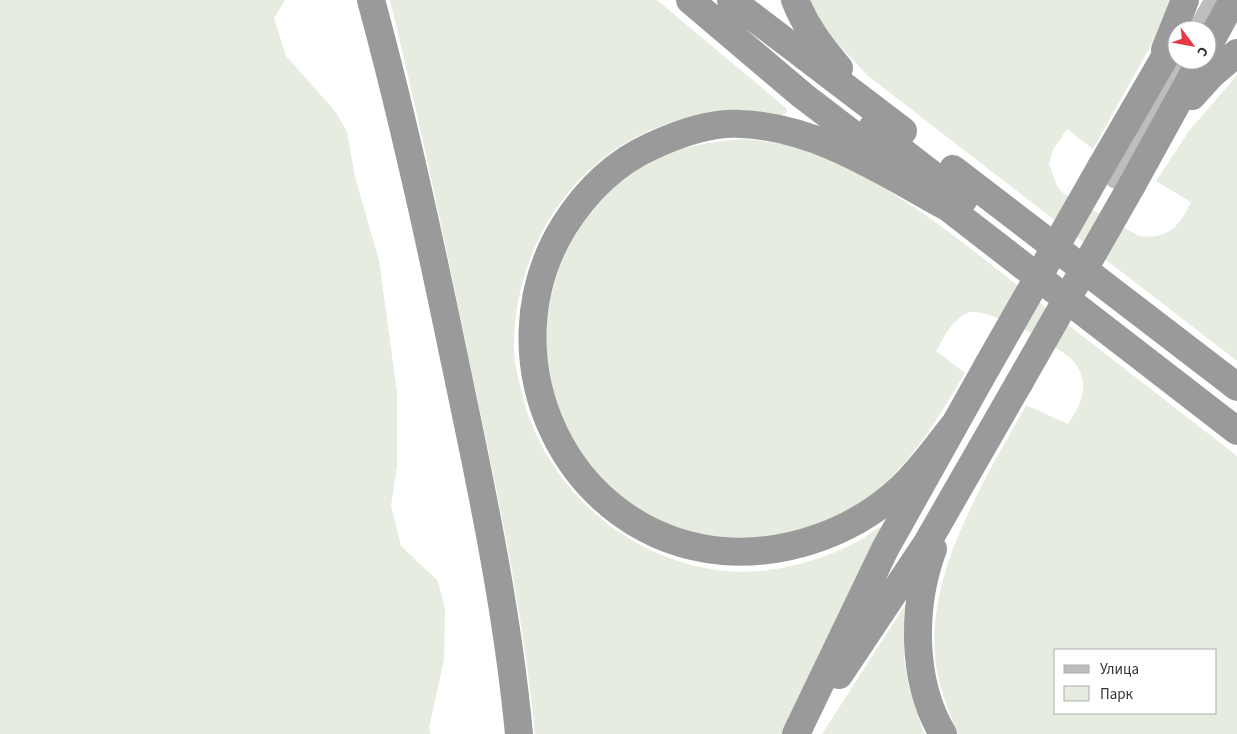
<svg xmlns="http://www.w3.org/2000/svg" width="1237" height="734" font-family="'Source Sans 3',sans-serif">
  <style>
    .green { fill: #e6ecdf; fill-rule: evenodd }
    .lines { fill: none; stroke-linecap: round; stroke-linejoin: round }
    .secondary { stroke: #bdbdbd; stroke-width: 26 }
    .highway { stroke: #9a9a9a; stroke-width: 28 }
    .highway-bridge { stroke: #9a9a9a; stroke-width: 28 }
  </style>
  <rect width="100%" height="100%" fill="#fff"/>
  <path class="green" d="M0 0H285L274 18 286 56 335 111 347 132 355 177 379 260 397 392V466L391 506 401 546 438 581 445 609 444 660 429 728 431 734H0Z
    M390 0H657L786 108 787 112 780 116C745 115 709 111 676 121 576 150 513 246 514 349 514 364 519 379 522 394 545 488 628 561 725 571 770 575 818 562 857 542 866 538 875 527 884 526L800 701 782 734H535C523 611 497 490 471 369 446 246 420 122 390 0Z
    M808 0H1171L1155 38 1093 149 1067 129 1053 150 1049 164 1057 186 1064 194 1139 236C1169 239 1179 227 1191 202L1156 181 1189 131 1237 75V361L868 76 825 30Z
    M742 139C762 141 782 142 801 149 893 180 970 249 1045 307 1109 357 1173 406 1237 456V734H958C951 717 944 699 939 681 916 586 983 484 1026 405L1068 424C1077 410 1087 394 1082 378 1080 370 1076 363 1070 358 1056 345 985 305 967 313 952 320 944 337 936 351L965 373C938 418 910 467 866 499 774 566 630 546 572 443 528 364 541 265 602 199 618 183 635 166 656 157 684 146 713 142 742 139ZM1056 650H1216V713H1056Z
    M907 602 904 659 909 688 924 734H822Z"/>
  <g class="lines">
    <path class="secondary" d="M1201 30 1218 0
      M1117 176 1184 60"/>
    <path class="highway" d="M371 0C406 129 434 260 461 391 485 505 508 618 519 734
      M690 0 802 95 883 157
      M731 0 903 131
      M795 0C805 26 821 47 839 68
      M1207 48 1233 0
      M1165 50 1185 0
      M1192 96 1211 75 1237 53
      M872 128 964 199
      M1101 167 1177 36
      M953 169 1237 387
      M1132 185 1201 60
      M933 196 1237 431
      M947 207C883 172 817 127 741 124 712 122 678 134 652 146 614 163 586 191 564 226 483 358 566 537 723 551 787 556 855 532 902 487 922 468 937 446 954 425
      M933 549C912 605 911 681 943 734
      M839 675 927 543 1019 383
      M796 734 885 549 988 365"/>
    <path class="highway-bridge" d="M988 365 1101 167
      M1019 383 1132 185"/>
  </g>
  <rect x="1054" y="649" width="162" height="65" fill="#ffffff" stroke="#adadad"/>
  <rect x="1064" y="665" width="25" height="8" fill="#bdbdbd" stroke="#adadad"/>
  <text x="1100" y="674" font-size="15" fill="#333333">Улица</text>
  <rect x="1064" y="686" width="25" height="15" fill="#e6ecdf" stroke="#adadad"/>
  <text x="1100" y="699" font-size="15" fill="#333333">Парк</text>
  <g transform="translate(1192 45) rotate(122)"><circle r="24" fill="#ffffff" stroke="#adadad"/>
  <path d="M0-4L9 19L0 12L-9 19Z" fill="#e63946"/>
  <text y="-8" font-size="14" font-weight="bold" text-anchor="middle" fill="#333333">С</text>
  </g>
</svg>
